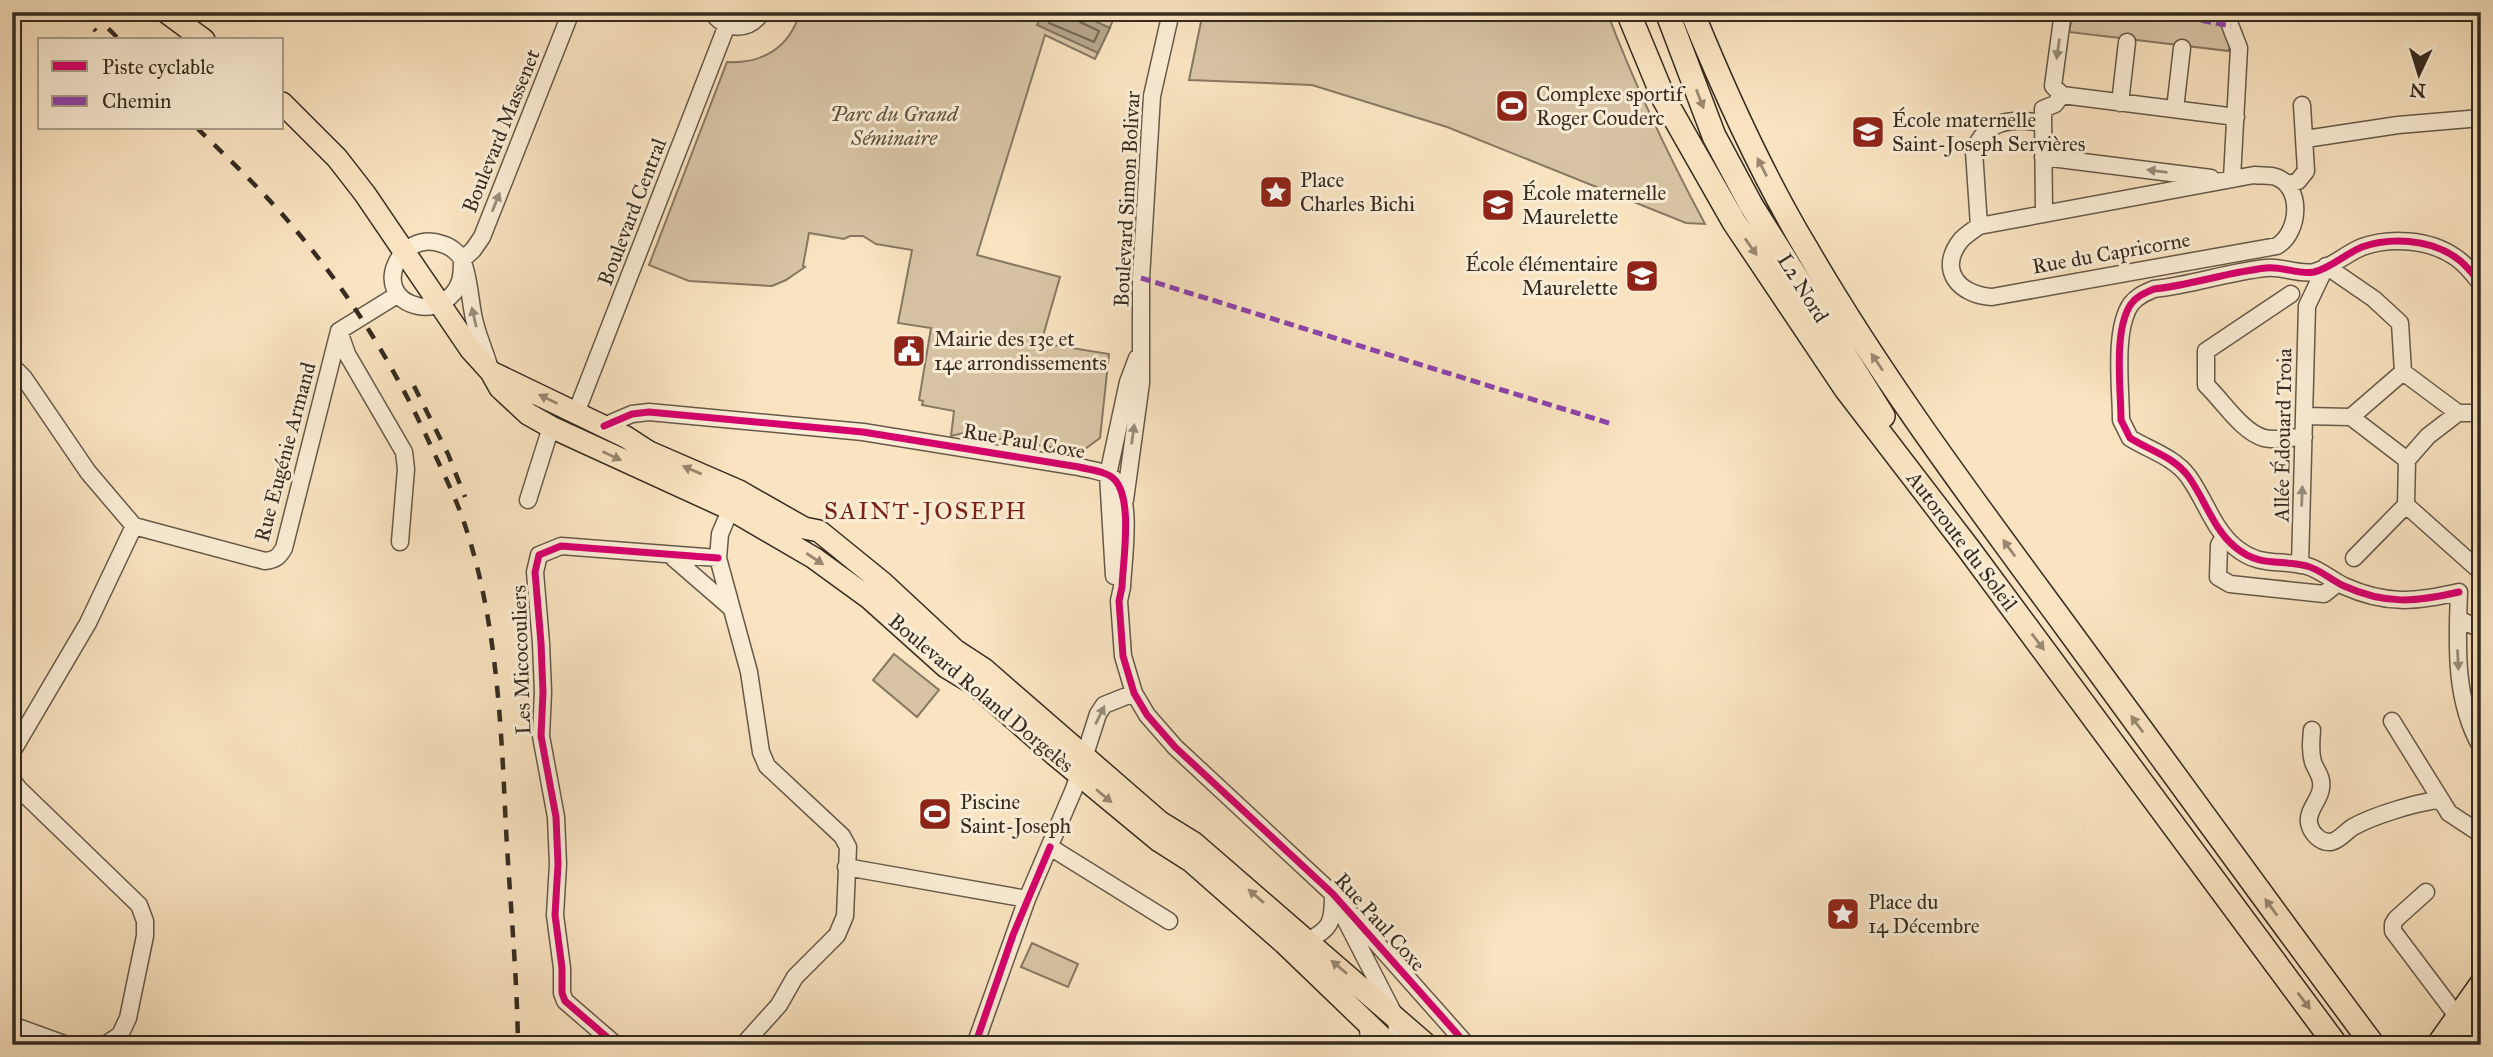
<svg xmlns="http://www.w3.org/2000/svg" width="2493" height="1057" font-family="'IM FELL Great Primer',serif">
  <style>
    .green { fill: #d8c4a5; stroke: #877862; stroke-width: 2 }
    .water { fill: #b7a48a; stroke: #837460; stroke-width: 2 }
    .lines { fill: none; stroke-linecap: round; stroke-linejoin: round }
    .shore { stroke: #766855; stroke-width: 2 }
    .minor-casing { stroke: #675948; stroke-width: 19 }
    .major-casing { stroke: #362b20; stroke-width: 24 }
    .highway-casing { stroke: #362b20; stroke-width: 26 }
    .minor { stroke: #fbedd6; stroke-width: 16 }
    .major { stroke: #f9e3c0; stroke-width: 21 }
    .highway { stroke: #f9e3c0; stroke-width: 23 }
    .rail { stroke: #362b20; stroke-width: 4.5; stroke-dasharray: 12 12; stroke-linecap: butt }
    .quiet { stroke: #8e44ad; stroke-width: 5; stroke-dasharray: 10 5; stroke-linecap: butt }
    .cycleway-casing { stroke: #fbedd6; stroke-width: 11 }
    .cycleway { stroke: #d6006c; stroke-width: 7 }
    .oneway { fill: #988c7b }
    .oneway2 { fill: #988770 }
    .labels { text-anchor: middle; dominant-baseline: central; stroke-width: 6; stroke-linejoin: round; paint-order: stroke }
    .poi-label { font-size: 21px; fill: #362b20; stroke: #fbedd6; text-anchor: start }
    .park-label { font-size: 21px; font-style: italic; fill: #5e5141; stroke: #fbedd6 }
    .street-label { font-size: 21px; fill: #362b20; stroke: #fbedd6 }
    .quarter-label { font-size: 24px; letter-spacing: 2px; fill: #7a1f14; stroke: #fbedd6 }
  </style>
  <rect width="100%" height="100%" fill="#f9e3c0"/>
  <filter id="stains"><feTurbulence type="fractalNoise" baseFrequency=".00286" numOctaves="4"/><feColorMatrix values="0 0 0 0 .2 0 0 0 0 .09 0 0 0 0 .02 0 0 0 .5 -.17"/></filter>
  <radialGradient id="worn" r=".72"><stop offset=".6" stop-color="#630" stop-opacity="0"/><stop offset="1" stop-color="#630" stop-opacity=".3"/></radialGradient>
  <path class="green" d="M800 12H1117L1095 59 1045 35 977 255 1060 277 1041 343 1109 354 1100 438 1081 452 964 433 951 436 954 411 922 405 923 401 919 400 931 328 898 323 912 250 876 244 863 236H850L844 239 809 233 803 266 805 267 786 280 772 286 689 281 649 265 727 62C763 64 790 47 800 12Z
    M1203 12H1607C1635 86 1668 155 1705 224L1686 223 1447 127 1312 85 1189 80Z
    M2073 12H2215L2229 38V51L2069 32Z
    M894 654 939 690 917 717 873 680Z
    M1032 943 1078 964 1068 987 1021 967Z"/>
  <path class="water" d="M1043 12H1075L1110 28 1098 53 1037 25Z"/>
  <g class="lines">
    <path class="shore" d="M1049 12V23L1094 42 1099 31 1078 21 1075 12"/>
    <defs>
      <path id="minor" d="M712 12C725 31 749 32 762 12
        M2225 12 2239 48 2232 178
        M2053 86 2062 95 2236 117
        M2053 86 2063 12
        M2120 103 2127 42
        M2175 109 2182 48
        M2312 138 2398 125 2481 118
        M2043 157 2211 178
        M2254 175C2261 176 2270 175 2276 177 2303 187 2300 232 2277 246L1992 297C1959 295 1937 270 1961 240 1966 235 1973 230 1979 226Z
        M2287 185 2298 181 2306 171 2302 105
        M2044 214 2043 109 2055 104 2062 95
        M1979 226 1974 151C1986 119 2013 118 2043 123
        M462 260C462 267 462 275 460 281 455 298 435 310 418 306 369 295 399 228 442 244 450 246 459 253 462 260 470 278 470 305 475 323 479 339 486 354 490 369
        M462 260 473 250 482 237 571 12
        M2291 294 2206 351V385C2222 400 2242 432 2264 438 2275 441 2292 437 2304 437
        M339 331 347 354 404 452 406 469 400 542
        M339 331 397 295
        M12 366 24 378 88 472 134 526
        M2403 372 2458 413
        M576 413 727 25
        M2305 416 2351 417 2403 372
        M2351 417 2407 460
        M604 426 632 414 649 412 863 432 1079 467C1090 470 1107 471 1115 480 1133 500 1123 561 1122 587L1119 601 1123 656 1134 693 1147 715 1175 747 1333 894 1467 1045
        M2407 460 2428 436 2458 413H2481
        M735 499 720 534 718 558 749 672 761 752 767 766 842 836 848 847 845 916 837 935 795 977 779 1005 743 1045
        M528 500 551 427
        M1125 500 1141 383V278L1152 96 1171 12
        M2406 505 2480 571
        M2406 505 2407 460
        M2224 537 2219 545 2218 577 2230 584 2324 594 2338 583
        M670 555 730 607
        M2354 558 2406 505
        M2300 565 2307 306 2326 266 2374 299 2400 323 2403 372
        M1114 576 1108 475 1128 382 1137 358
        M2459 592C2416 602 2386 605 2344 586 2331 580 2321 570 2307 566 2280 559 2260 568 2235 547 2213 529 2205 499 2188 476 2174 457 2149 450 2130 438L2121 420C2121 389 2113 330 2131 304 2137 296 2145 293 2154 289 2192 285 2228 272 2266 268 2282 266 2298 275 2314 272 2331 268 2345 254 2362 247 2390 237 2429 239 2455 257 2466 264 2473 274 2481 284
        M2459 592C2457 644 2454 700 2481 747
        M2458 619 2481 629
        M2392 721 2441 800
        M2312 730C2311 742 2310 751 2313 762 2316 771 2323 777 2321 788 2320 800 2307 810 2309 823 2311 833 2320 843 2331 842 2340 840 2346 831 2353 827 2372 816 2420 801 2441 800L2449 813 2481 834
        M12 752 88 623 134 526 265 561C275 560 279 557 284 548L339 331
        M12 780 19 789 139 905 145 921V936L128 1018 120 1035 105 1045
        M1050 847 1169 921
        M846 867 1027 899
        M2426 892 2396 919 2393 924V931L2457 1016
        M1343 915 1396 1018 1398 1045
        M1307 941C1331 929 1333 922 1333 896
        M1367 1023 1370 1045
        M12 1025 67 1045
        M616 1045 565 1001 562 993V968L555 915 558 864 556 817 541 736 543 692 541 643 535 572 539 555 561 546 718 558
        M975 1045 1027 899 1074 789 1098 714 1104 705 1134 693"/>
      <path id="major" d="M166 12 204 40
        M282 103 337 158 365 194 471 350 491 372 500 388 528 414 551 427 730 509 814 558 869 598 946 667 974 684 1055 755 1159 841 1192 862 1284 943 1390 1045
        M493 373 626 437 649 452 739 491 804 528 819 531 883 583 955 650 984 669 1160 822 1194 843 1427 1045
        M2437 1045 2481 983
        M2454 1045 2481 1009"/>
      <path id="highway" d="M1628 12 1664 99 1734 222 1846 389 1968 548 2336 1045
        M1667 12 1714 136 1751 205 1883 416
        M1692 12C1725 93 1761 173 1806 248 1883 381 1976 504 2067 628 2169 767 2270 907 2373 1045"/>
    </defs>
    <use href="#minor" class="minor-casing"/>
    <use href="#major" class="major-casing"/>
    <use href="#highway" class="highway-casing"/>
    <use href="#minor" class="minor"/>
    <use href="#major" class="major"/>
    <use href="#highway" class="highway"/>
    <path class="rail" d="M77 12 96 31
      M91 12 120 40
      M197 128C232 162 268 196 299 234 354 300 394 366 430 444 440 466 451 488 460 511 497 612 501 722 506 829 510 901 517 973 518 1045
      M414 386 448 454 465 497"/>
    <path class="quiet" d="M2157 12 2231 26
      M1141 278 1612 424"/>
    <defs>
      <path id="cycleway" d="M604 426 632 414 649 412 863 432 1079 467C1090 470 1107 471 1115 480 1133 500 1123 561 1122 587L1119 601 1123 656 1134 693 1147 715 1175 747 1333 894 1467 1045
        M2459 592C2416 602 2386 605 2344 586 2331 580 2321 570 2307 566 2280 559 2260 568 2235 547 2213 529 2205 499 2188 476 2174 457 2149 450 2130 438L2121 420C2121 389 2113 330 2131 304 2137 296 2145 293 2154 289 2192 285 2228 272 2266 268 2282 266 2298 275 2314 272 2331 268 2345 254 2362 247 2390 237 2429 239 2455 257 2466 264 2473 274 2481 284
        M616 1045 565 1001 562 993V968L555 915 558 864 556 817 541 736 543 692 541 643 535 572 539 555 561 546 718 558
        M975 1045 1013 935 1050 847"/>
    </defs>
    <use href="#cycleway" class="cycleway-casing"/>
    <use href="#cycleway" class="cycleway"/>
  </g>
  <defs><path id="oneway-solid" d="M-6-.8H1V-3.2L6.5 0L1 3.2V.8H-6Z" transform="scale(1.75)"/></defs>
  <g class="oneway">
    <use href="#oneway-solid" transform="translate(2058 49) rotate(98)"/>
    <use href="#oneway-solid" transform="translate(2157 171) rotate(-173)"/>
    <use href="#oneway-solid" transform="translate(496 202) rotate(-68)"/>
    <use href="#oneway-solid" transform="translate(474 317) rotate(-103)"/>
    <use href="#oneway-solid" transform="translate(1133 434) rotate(-82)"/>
    <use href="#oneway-solid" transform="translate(2302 496) rotate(-88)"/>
    <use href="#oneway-solid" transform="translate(2458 660) rotate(87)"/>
    <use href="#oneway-solid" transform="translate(1100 715) rotate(-64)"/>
  </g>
  <g class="oneway2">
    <use href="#oneway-solid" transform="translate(1700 99) rotate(69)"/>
    <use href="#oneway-solid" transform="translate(1762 167) rotate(-117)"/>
    <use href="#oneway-solid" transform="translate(1751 247) rotate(55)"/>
    <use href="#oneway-solid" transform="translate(1877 362) rotate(-124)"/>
    <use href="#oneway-solid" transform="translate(548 399) rotate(-154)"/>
    <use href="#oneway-solid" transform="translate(612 456) rotate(25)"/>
    <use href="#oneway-solid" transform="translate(692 470) rotate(-157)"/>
    <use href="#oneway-solid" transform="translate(2009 548) rotate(-126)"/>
    <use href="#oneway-solid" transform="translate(815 559) rotate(34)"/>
    <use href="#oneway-solid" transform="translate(2038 642) rotate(53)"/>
    <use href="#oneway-solid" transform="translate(2137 724) rotate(-126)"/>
    <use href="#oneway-solid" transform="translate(1104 796) rotate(40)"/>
    <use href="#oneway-solid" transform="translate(1256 896) rotate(-139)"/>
    <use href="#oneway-solid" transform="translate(2271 907) rotate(-126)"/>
    <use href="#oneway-solid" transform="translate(1339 967) rotate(-140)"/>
    <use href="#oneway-solid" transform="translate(2304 1001) rotate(53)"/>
  </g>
  <defs>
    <symbol id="stadium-square" viewBox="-11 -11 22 22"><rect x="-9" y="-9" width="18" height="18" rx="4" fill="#8f2418" stroke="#fbedd6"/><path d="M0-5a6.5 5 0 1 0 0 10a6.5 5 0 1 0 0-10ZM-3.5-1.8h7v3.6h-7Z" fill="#fff"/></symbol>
    <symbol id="school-square" viewBox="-11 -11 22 22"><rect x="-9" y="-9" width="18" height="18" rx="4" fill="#8f2418" stroke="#fbedd6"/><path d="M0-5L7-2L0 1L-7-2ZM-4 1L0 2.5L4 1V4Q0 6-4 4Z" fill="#fff"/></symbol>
    <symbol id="sight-square" viewBox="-11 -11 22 22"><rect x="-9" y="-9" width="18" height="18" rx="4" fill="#8f2418" stroke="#fbedd6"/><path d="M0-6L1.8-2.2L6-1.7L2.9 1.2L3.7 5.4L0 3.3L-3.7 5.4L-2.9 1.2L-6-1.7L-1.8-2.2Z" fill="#fff"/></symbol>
    <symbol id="civic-square" viewBox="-11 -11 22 22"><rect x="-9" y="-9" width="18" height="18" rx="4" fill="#8f2418" stroke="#fbedd6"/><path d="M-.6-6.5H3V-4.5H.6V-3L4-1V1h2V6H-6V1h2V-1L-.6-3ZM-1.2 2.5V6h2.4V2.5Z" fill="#fff"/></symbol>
  </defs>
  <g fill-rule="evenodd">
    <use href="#stadium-square" x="1493" y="87" width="38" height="38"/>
    <use href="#school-square" x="1849" y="113" width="38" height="38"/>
    <use href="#sight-square" x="1257" y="173" width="38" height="38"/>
    <use href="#school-square" x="1479" y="186" width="38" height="38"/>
    <use href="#school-square" x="1623" y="257" width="38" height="38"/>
    <use href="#civic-square" x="890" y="332" width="38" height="38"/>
    <use href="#stadium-square" x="916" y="795" width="38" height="38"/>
    <use href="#sight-square" x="1824" y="895" width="38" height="38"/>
  </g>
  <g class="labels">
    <g class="poi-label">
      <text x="1536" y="94">Complexe sportif<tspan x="1536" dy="24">Roger Couderc</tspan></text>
      <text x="1892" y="120">École maternelle<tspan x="1892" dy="24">Saint-Joseph Servières</tspan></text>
      <text x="1300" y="180">Place<tspan x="1300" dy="24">Charles Bichi</tspan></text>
      <text x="1522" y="193">École maternelle<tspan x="1522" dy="24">Maurelette</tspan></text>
      <text x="1618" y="264" text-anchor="end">École élémentaire<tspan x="1618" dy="24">Maurelette</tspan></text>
      <text x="934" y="339">Mairie des 13e et<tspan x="934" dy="24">14e arrondissements</tspan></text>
      <text x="960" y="802">Piscine<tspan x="960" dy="24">Saint-Joseph</tspan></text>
      <text x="1868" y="902">Place du<tspan x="1868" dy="24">14 Décembre</tspan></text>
    </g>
    <g class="park-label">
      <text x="894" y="114">Parc du Grand<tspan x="894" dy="24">Séminaire</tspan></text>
    </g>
    <g class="street-label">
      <text transform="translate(501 131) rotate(-68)">Boulevard Massenet</text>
      <text transform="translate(1127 199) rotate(-87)">Boulevard Simon Bolivar</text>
      <text transform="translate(632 212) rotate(-69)">Boulevard Central</text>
      <text transform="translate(2111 253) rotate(-10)">Rue du Capricorne</text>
      <text transform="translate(1803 288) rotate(58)">L2 Nord</text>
      <text transform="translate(2283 435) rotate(-89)">Allée Édouard Troia</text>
      <text transform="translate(1024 441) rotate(10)">Rue Paul Coxe</text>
      <text transform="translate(285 452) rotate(-75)">Rue Eugénie Armand</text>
      <text transform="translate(1962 541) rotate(53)">Autoroute du Soleil</text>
      <text transform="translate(521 660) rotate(-92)">Les Micocouliers</text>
      <text transform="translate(981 693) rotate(40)">Boulevard Roland Dorgelès</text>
      <text transform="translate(1380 922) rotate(48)">Rue Paul Coxe</text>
    </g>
    <g class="quarter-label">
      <text x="926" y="511">SAINT-JOSEPH</text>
    </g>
  </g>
  <rect width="2493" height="1057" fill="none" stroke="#f9e3c0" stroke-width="42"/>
  <rect x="14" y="14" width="2465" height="1029" fill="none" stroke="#362b20" stroke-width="3.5"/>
  <rect x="21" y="21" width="2451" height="1015" fill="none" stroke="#362b20" stroke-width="2"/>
  <rect x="38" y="38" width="245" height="91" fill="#fbedd6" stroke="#ac9f8d" stroke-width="2"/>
  <rect x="52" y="61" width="35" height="10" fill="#d6006c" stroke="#ac9f8d" stroke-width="2"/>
  <text x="102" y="74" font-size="21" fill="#362b20">Piste cyclable</text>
  <rect x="52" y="96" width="35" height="10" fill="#8e44ad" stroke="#ac9f8d" stroke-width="2"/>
  <text x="102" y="108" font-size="21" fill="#362b20">Chemin</text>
  <g transform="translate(2419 74) rotate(184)" stroke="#fbedd6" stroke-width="5" paint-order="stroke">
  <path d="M0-5L12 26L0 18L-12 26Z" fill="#362b20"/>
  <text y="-10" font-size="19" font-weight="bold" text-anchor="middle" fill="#362b20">N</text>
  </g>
  <rect width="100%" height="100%" filter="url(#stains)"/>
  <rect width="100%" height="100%" fill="url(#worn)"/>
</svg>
